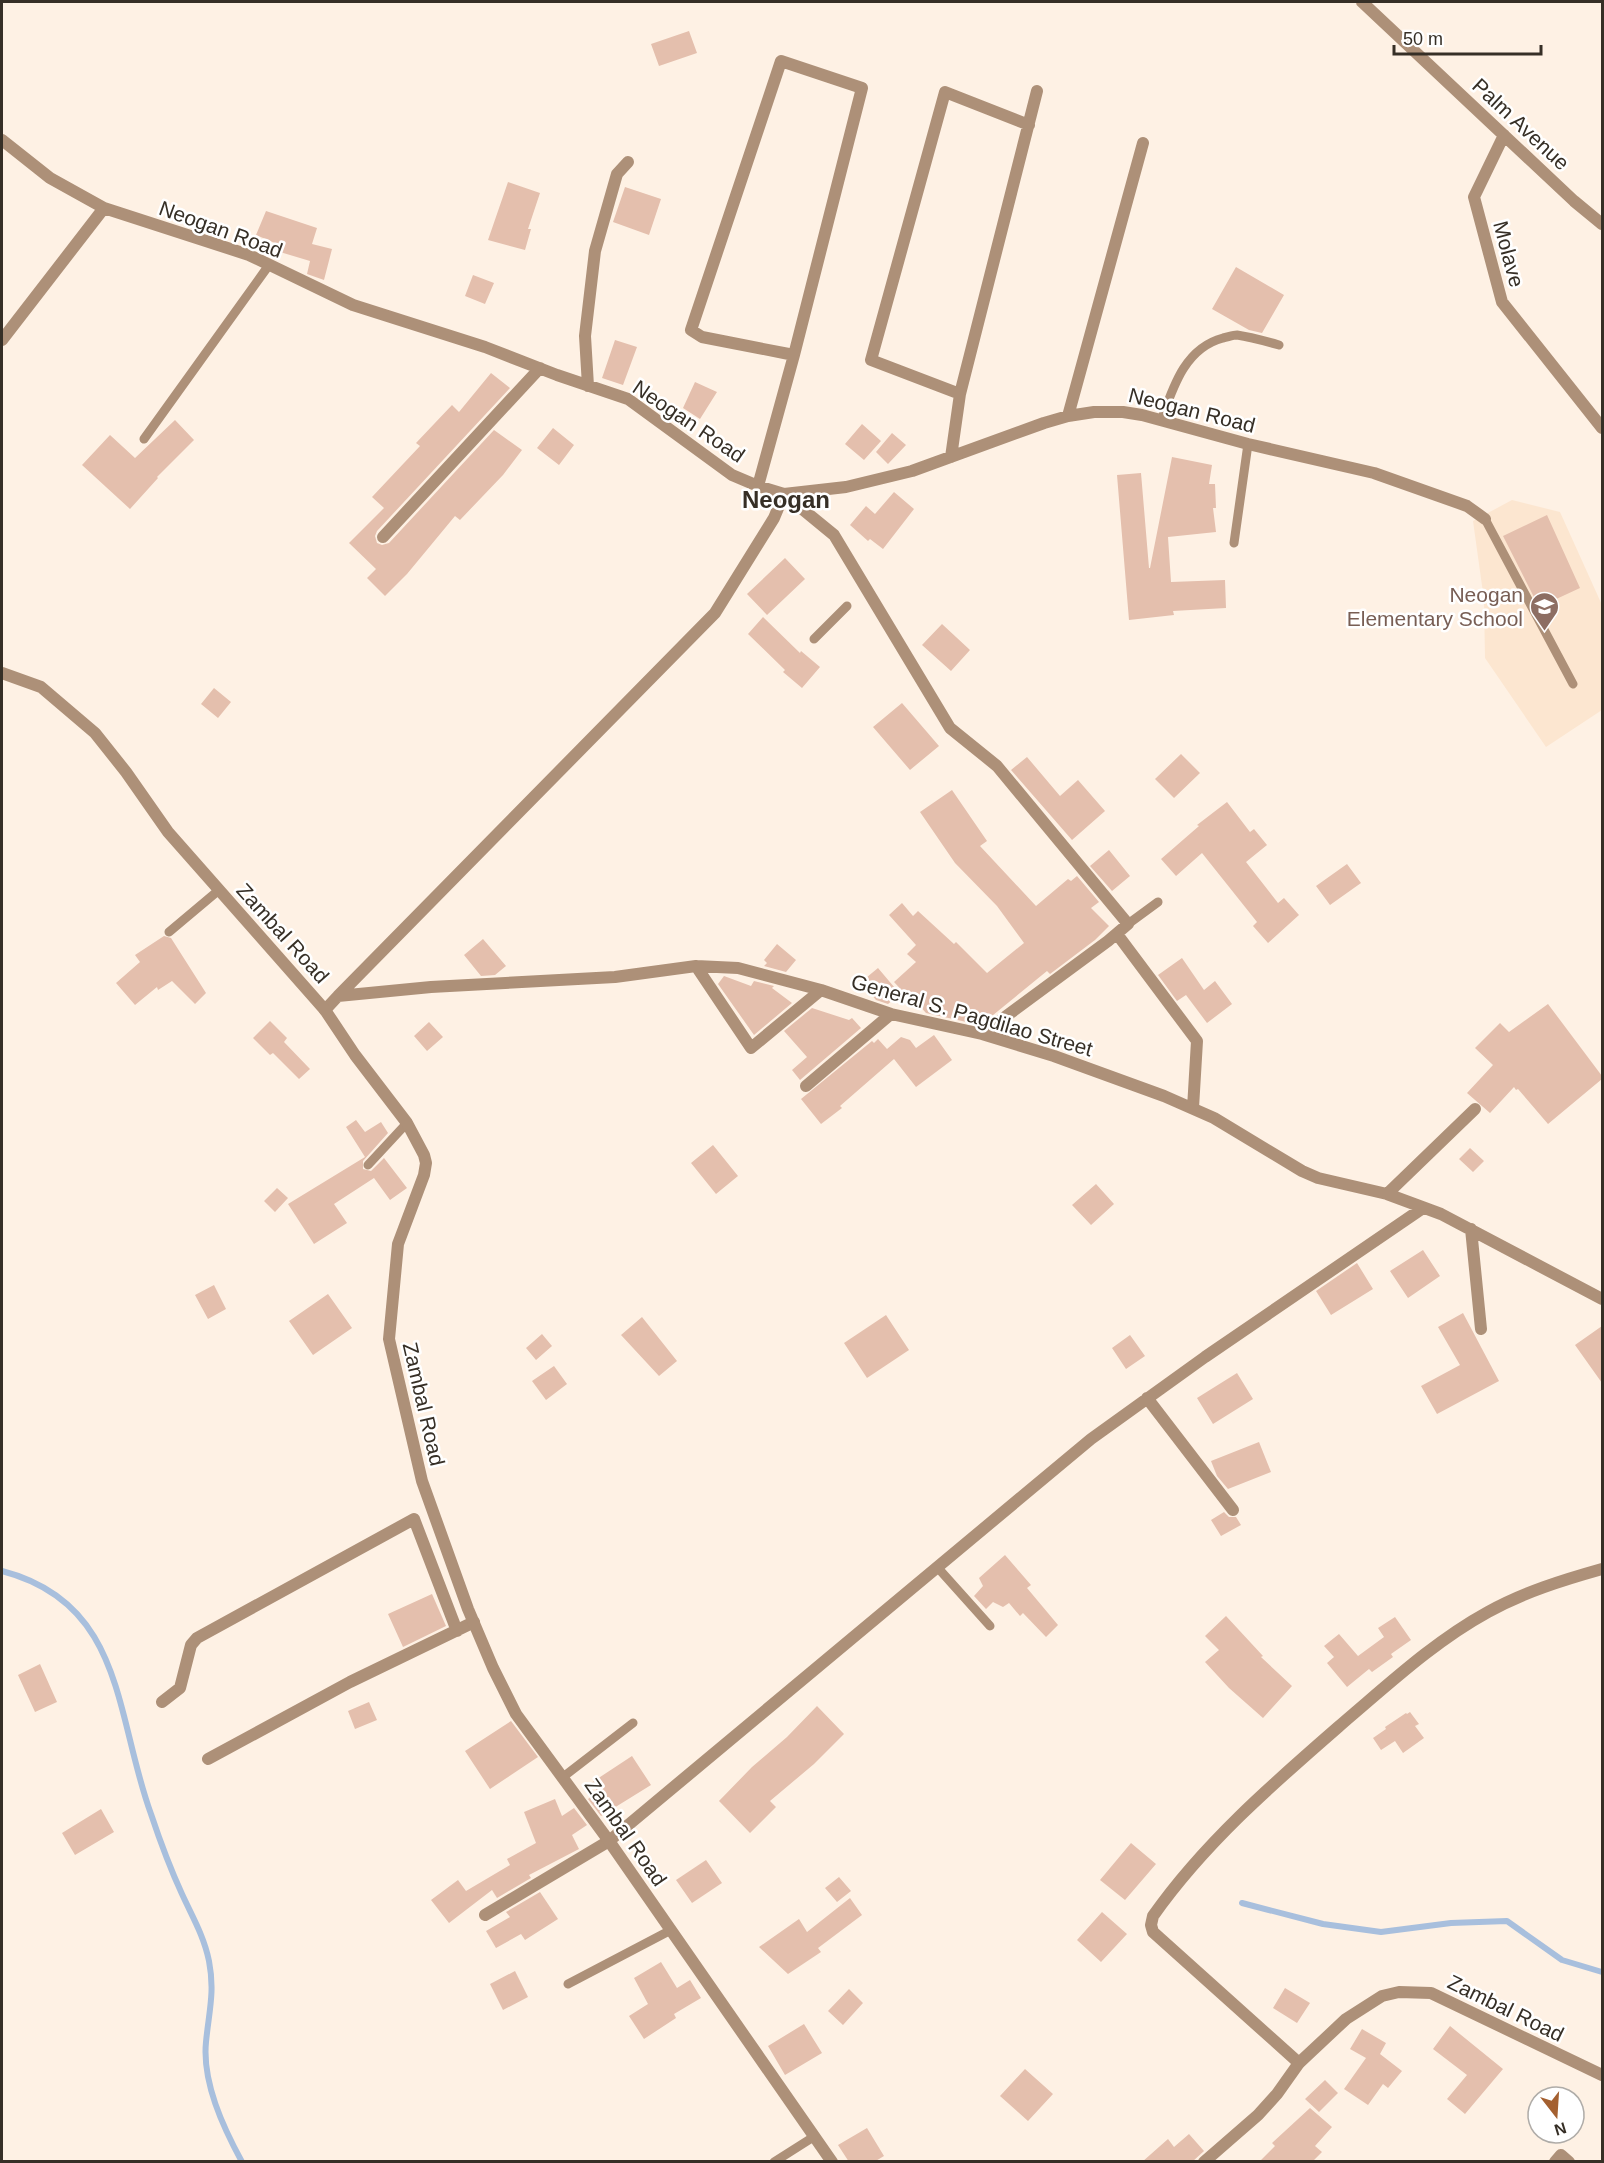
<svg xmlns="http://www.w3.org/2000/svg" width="1604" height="2163" font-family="Arial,sans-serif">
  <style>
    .built { fill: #fce6d0 }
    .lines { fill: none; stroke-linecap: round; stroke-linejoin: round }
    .stream { stroke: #a8bfdd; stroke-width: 6 }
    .building { fill: #e4bfad }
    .service { stroke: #ad9078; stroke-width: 9 }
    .minor { stroke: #ad9078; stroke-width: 12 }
    .tertiary { stroke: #ad9078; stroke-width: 12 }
    .labels { text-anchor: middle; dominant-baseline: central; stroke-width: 5; stroke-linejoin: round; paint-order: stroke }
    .street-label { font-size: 21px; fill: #362f26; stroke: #fff }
    .education-label { font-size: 21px; fill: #785e54; stroke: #fff; text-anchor: end }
    .quarter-label { font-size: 24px; font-weight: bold; fill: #362f26; stroke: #fff }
  </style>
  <rect width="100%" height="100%" fill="#fef1e4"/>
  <path class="built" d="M1512 500 1560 512 1602 605V710L1546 747 1485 658 1484 600 1473 521Z"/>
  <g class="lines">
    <path class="stream" d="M2 1571C125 1603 115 1716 151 1814 160 1841 170 1868 182 1894 192 1916 204 1936 209 1961 215 1992 209 2011 206 2042 202 2082 223 2127 242 2162
      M1242 1903 1323 1924 1381 1932 1451 1923 1507 1921 1562 1960 1602 1972"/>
  </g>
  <path class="building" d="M689 31 697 53 659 66 651 44Z
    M508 182 540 193 528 229H531L525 250 488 240Z
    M625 187 661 199 649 235 613 222Z
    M266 211 317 228 312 244 332 249 324 280 307 274 310 261 280 252 282 246 256 235Z
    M1236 267 1284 295 1262 333 1249 330 1212 309Z
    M473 275 494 283 485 304 465 296Z
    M615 340 637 347 623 385 602 378Z
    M491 373 510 388 377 531 375 536 377 543 382 545 389 543 494 430 522 450 503 475 460 520 455 516 407 574 385 596 367 578 376 569 349 543 384 508 372 497 420 446 416 443 452 405 459 412Z
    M695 382 717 392 700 419 683 408Z
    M175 420 194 440 157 477 158 478 130 509 82 465 110 435 135 458Z
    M862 424 881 441 864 460 845 444Z
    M553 428 574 445 559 465 537 448Z
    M892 433 906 445 888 464 876 452Z
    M1172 457 1212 465 1209 484H1215L1216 508H1213L1216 532 1168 537 1171 582 1225 580 1226 608 1173 611 1174 615 1129 620 1117 475 1141 473 1149 568H1150Z
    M894 492 914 509 883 549 870 539 868 541 850 525 866 506 875 514Z
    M1547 515 1580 588 1539 607 1503 536Z
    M785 558 805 579 767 615 747 594Z
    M763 617 800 653 801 651 820 667 802 688 783 672 785 670 748 634Z
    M942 624 970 650 951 671 922 645Z
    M214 688 231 702 218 718 201 704Z
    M902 703 939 746 910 770 873 727Z
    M1181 754 1200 773 1174 798 1155 779Z
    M1027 757 1060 796 1078 780 1105 811 1072 840 1011 770Z
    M952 790 987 841 980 846 1036 906 1068 879 1071 881 1077 876 1099 902 1091 908 1109 926 1095 940 1050 974 1047 971 987 1020 982 1015 971 1023 926 1013 910 995 908 997 894 982 916 962 907 954 916 945 889 915 902 903 913 916 918 911 954 944 956 942 987 973 1024 943 997 906 955 863 920 812Z
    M1227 802 1250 832 1254 829 1267 845 1246 862 1278 903 1284 898 1299 915 1268 943 1253 926 1257 922 1202 853 1176 876 1161 859 1199 826 1197 825Z
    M1109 850 1130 876 1112 891 1090 866Z
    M1347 864 1361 883 1330 905 1316 886Z
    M164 936 171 938 206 993 195 1004 172 981 158 990 157 987 135 1005 116 983 140 962 135 955Z
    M483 939 506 966 495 975 481 976 464 955Z
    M777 944 796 960 786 972 764 966 767 963 764 960Z
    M1182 958 1204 990 1215 981 1232 1004 1207 1023 1186 995 1177 1001 1158 975Z
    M878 968 900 994 888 1004 876 1000 861 982Z
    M724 976 751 986 754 981 774 986 772 988 792 1003 754 1035 718 984Z
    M1548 1004 1602 1076V1079L1548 1124 1518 1089 1516 1090 1514 1087 1490 1113 1467 1093 1493 1065 1475 1048 1500 1023 1509 1032Z
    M812 1008 849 1020 852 1018 861 1028 800 1080 792 1070 807 1057 784 1031Z
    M270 1021 287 1038 284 1042 310 1069 299 1079 273 1053 270 1055 253 1038Z
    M429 1022 443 1037 427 1051 414 1036Z
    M934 1035 952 1060 916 1087 894 1059 840 1106 842 1108 821 1124 801 1099 872 1041 874 1043 878 1039 887 1049 901 1037 910 1040 916 1048Z
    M356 1120 365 1132 381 1122 388 1133 363 1161V1169L371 1171 384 1158 407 1188 390 1200 374 1178 334 1204 347 1223 314 1244 288 1204 365 1157 346 1127Z
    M713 1145 738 1176 716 1194 691 1163Z
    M1470 1148 1484 1161 1473 1172 1459 1159Z
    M1096 1184 1114 1204 1091 1225 1072 1205Z
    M277 1188 288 1198 275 1212 264 1201Z
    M1423 1250 1440 1276 1408 1298 1390 1271Z
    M1357 1263 1373 1289 1331 1315 1316 1291Z
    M214 1285 226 1309 208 1319 195 1295Z
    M328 1294 352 1328 313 1355 289 1321Z
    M1463 1313 1499 1381 1437 1414 1421 1386 1460 1365 1438 1327Z
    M886 1315 909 1350 867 1378 844 1343Z
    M642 1317 677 1361 659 1376 621 1335Z
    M1602 1326V1383L1575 1345Z
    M542 1334 552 1346 536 1360 526 1348Z
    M1130 1335 1145 1356 1126 1369 1112 1348Z
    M554 1366 567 1384 546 1400 532 1381Z
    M1237 1373 1253 1399 1213 1424 1197 1398Z
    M1259 1442 1271 1472 1228 1489 1217 1476 1211 1461Z
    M1224 1512 1229 1517H1236L1241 1525 1221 1536 1211 1520Z
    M1005 1555 1031 1585 1027 1588 1058 1625 1046 1637 1023 1613 1020 1616 1009 1603 1003 1607 993 1602 986 1609 974 1596 983 1586 979 1578Z
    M432 1594 446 1626 403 1647 388 1614Z
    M1226 1616 1263 1656 1261 1657 1292 1686 1263 1718 1229 1688 1205 1662 1219 1650 1205 1636Z
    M1395 1617 1411 1640 1391 1654 1393 1657 1372 1672 1369 1669 1347 1687 1327 1663 1334 1657 1324 1646 1339 1634 1358 1656 1384 1637 1378 1628Z
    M40 1664 57 1702 35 1712 18 1675Z
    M369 1702 377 1720 355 1729 348 1711Z
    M817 1706 844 1734 814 1764 770 1801 776 1807 750 1833 719 1801 752 1767 787 1737Z
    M1410 1712 1419 1724 1415 1726 1424 1738 1403 1753 1395 1741 1381 1750 1373 1738 1386 1729 1385 1727 1406 1713 1407 1714Z
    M511 1721 538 1757 490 1789 465 1751Z
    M632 1756 651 1785 601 1816 588 1799 598 1792 591 1783Z
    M555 1799 562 1816 574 1808 587 1825 572 1835 579 1849 529 1875 531 1878 497 1898 492 1890 449 1923 431 1900 458 1880 466 1891 510 1865 507 1859 536 1843 524 1812Z
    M101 1809 114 1832 75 1855 62 1833Z
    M1131 1843 1156 1864 1125 1900 1100 1880Z
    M706 1860 722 1883 692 1903 676 1880Z
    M839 1877 851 1891 837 1902 825 1888Z
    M540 1892 558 1919 525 1940 521 1934 496 1948 486 1931 510 1917 506 1912Z
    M850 1898 862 1915 818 1948 821 1952 788 1974 759 1947 799 1919 807 1932Z
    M1102 1912 1127 1934 1101 1962 1077 1940Z
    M661 1962 677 1988 690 1980 701 1998 674 2014 676 2018 644 2039 629 2016 648 2004 634 1978Z
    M515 1971 528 1997 503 2010 490 1984Z
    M1285 1988 1310 2003 1297 2023 1273 2008Z
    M849 1989 863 2003 843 2025 828 2011Z
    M804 2024 822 2053 785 2075 768 2046Z
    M1450 2026 1503 2069 1465 2114 1447 2099 1467 2075 1433 2049Z
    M1362 2029 1386 2043 1380 2054 1402 2071 1388 2088 1383 2084 1368 2105 1344 2089 1366 2058 1350 2049Z
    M1025 2069 1053 2094 1028 2121 1000 2096Z
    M1325 2080 1338 2093 1319 2112 1305 2099Z
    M1310 2108 1332 2127 1315 2146 1322 2152 1312 2162H1259L1275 2146 1272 2143Z
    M867 2128 884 2156 874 2162H849L838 2145Z
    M1189 2134 1204 2151 1192 2162H1142L1168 2139 1174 2147Z"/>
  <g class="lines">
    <path class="service" d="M1161 421C1173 387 1185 348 1223 338 1228 337 1233 335 1237 335 1251 337 1265 341 1279 345
      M144 439 269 265
      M1485 519 1573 684
      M1234 543 1248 444
      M814 639 847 606
      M1128 924 1158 902
      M169 932 219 890
      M368 1165 407 1123
      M938 1568 990 1626
      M563 1777 633 1723
      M568 1984 671 1930
      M774 2162 815 2136"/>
    <path class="minor" d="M1362 2 1574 201 1602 224
      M1504 135 1474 197 1502 302 1602 428
      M2 140 50 178 104 208 249 255 353 305 485 347 557 375 628 399 732 475 758 486 784 494 846 487 912 471 1044 423 1068 416 1094 412H1123L1142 415 1248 444 1374 473 1467 506 1485 519
      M2 340 104 208
      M588 386 585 336 595 251 617 174 628 162
      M960 394 871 360 945 92 1029 125
      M1068 416 1143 143
      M951 457 960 394 1037 91
      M758 486 794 355 862 88 781 61 691 330 702 337 794 355
      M383 537 540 368
      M1117 934 1197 1041 1193 1108
      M696 966 751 1048 821 990
      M338 996 715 613 774 518 784 494 834 535 950 728 997 766 1128 924 1108 941 982 1034
      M325 1010 338 996 431 987 615 977 696 966 738 968 821 990 891 1014 982 1034 1054 1056 1164 1096 1214 1118 1302 1171 1318 1178 1387 1194 1441 1214 1602 1299
      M806 1086 891 1014
      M1387 1194 1475 1109
      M1471 1229 1481 1329
      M1147 1398 1233 1510
      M162 1702 180 1688 191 1645 197 1638 414 1519 457 1631
      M208 1759 350 1682 474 1622
      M485 1915 609 1841 1091 1439 1205 1357 1423 1208
      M1299 2063 1153 1932 1151 1925 1153 1916C1205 1842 1275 1782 1344 1722 1390 1683 1435 1641 1488 1612 1524 1592 1563 1580 1602 1569
      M1555 2162 1561 2155 1569 2162"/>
    <path class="tertiary" d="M2 673 41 687 95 733 126 772 168 832 325 1010 355 1055 407 1123 424 1155 426 1163 424 1175 398 1244 389 1339 422 1481 468 1609 493 1668 516 1714 609 1841 832 2162
      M1204 2162 1258 2115 1277 2094 1299 2063 1346 2019 1382 1996 1399 1992 1431 1993 1602 2075"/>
  </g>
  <defs>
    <symbol id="school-pin" viewBox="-11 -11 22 30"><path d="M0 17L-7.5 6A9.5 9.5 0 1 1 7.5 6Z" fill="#8d6e63" stroke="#fff"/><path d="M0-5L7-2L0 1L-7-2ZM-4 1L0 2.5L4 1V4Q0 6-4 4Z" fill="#fff"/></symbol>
  </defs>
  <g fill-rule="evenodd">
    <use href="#school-pin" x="1528" y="590" width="33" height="45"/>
  </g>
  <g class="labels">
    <g class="street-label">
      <text transform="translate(1521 124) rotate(43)">Palm Avenue</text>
      <text transform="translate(221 229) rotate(20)">Neogan Road</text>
      <text transform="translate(1509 254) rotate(75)">Molave</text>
      <text transform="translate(1192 410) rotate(14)">Neogan Road</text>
      <text transform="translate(689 421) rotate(34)">Neogan Road</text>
      <text transform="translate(283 933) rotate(48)">Zambal Road</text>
      <text transform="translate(972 1015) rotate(16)">General S. Pagdilao Street</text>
      <text transform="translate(424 1404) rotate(77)">Zambal Road</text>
      <text transform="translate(626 1832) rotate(55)">Zambal Road</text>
      <text transform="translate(1506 2008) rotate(26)">Zambal Road</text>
    </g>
    <g class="education-label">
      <text x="1523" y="594">Neogan<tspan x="1523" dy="24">Elementary School</tspan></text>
    </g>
    <g class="quarter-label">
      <text x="786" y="499">Neogan</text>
    </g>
  </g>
  <rect width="1604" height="2163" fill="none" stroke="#362f26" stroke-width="6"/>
  <g transform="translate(1556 2115) rotate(163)"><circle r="28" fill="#ffffff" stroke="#afaca8" stroke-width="1.5"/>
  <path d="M0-4.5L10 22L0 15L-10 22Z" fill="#a46030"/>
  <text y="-9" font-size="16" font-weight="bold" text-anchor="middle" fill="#362f26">N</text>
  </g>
  <path d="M1394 45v9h147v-9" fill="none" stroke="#362f26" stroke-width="3"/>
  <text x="1403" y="45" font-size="18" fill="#362f26" stroke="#ffffff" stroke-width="4.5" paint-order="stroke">50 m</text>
</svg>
